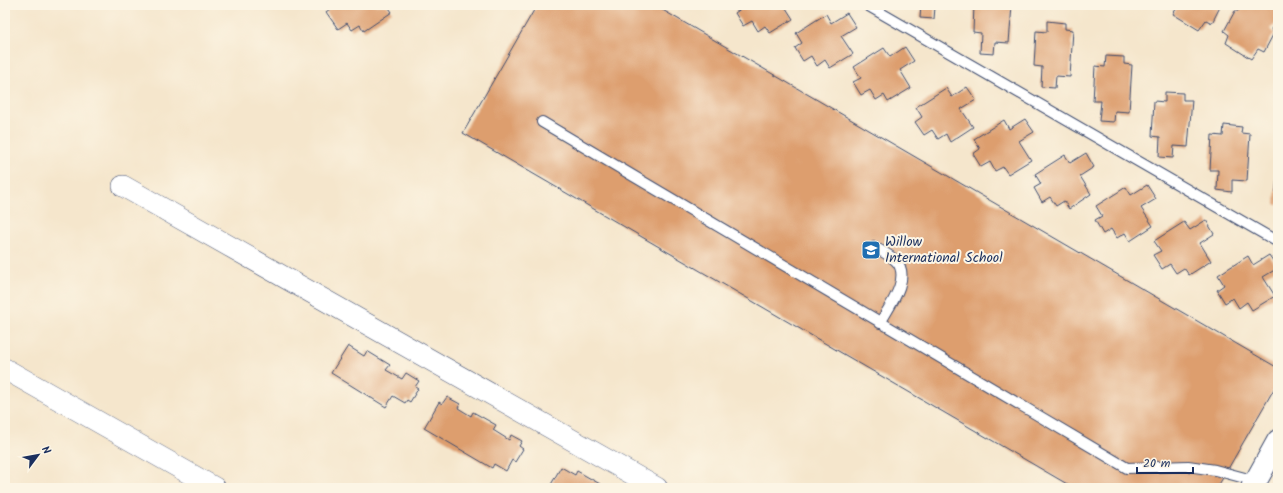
<svg xmlns="http://www.w3.org/2000/svg" width="1283" height="493" font-family="Kalam,sans-serif">
  <style>
    .building { fill: #dd9e6e }
    .lines { fill: none; stroke-linecap: round; stroke-linejoin: round }
    .lane-casing { stroke: #3c4a6e; stroke-width: 12 }
    .street-casing { stroke: #3c4a6e; stroke-width: 22 }
    .highway-casing { stroke: #3c4a6e; stroke-width: 24 }
    .lane { stroke: #fff; stroke-width: 10 }
    .street { stroke: #fff; stroke-width: 21 }
    .highway { stroke: #fff; stroke-width: 22 }
    .labels { text-anchor: middle; dominant-baseline: central; stroke-width: 4; stroke-linejoin: round; paint-order: stroke }
    .poi-label { font-size: 14px; fill: #1b2f5e; stroke: #fcf5e5; text-anchor: start }
  </style>
  <rect width="100%" height="100%" fill="#fcf5e5"/>
  <filter id="ink" filterUnits="userSpaceOnUse"><feTurbulence type="fractalNoise" baseFrequency=".025" numOctaves="2"/><feDisplacementMap in="SourceGraphic" scale="8" xChannelSelector="R" yChannelSelector="G"/><feConvolveMatrix kernelMatrix="1 2 1 2 8 2 1 2 1" color-interpolation-filters="sRGB"/></filter>
  <filter id="wash" filterUnits="userSpaceOnUse"><feTurbulence type="fractalNoise" baseFrequency=".012" numOctaves="4" result="noise"/><feDisplacementMap in="SourceGraphic" scale="16" xChannelSelector="R" yChannelSelector="G"/><feGaussianBlur stdDeviation="0.9" result="paint"/><feColorMatrix in="noise" values="0 0 0 0 0 0 0 0 0 0 0 0 0 0 0 0 0 1.4 0 .05"/><feComposite in="paint" operator="in"/></filter>
  <g filter="url(#wash)">
    <rect width="100%" height="100%" fill="#f5e6cc"/>
    <g id="blocks">
      <path class="building" d="M335 5H387L392 12 364 31 360 25 352 30 347 23 338 29 326 12Z
        M537 5H654L1278 368V382L1217 488H1074L463 133Z
        M740 5H784L793 19 770 33 765 26 758 31 752 21 743 26 735 13 742 8Z
        M921 5H950L949 8 935 7 934 19 920 18Z
        M974 5H1012L1009 43 995 42 994 54 980 53 981 33 973 32Z
        M1176 5H1221L1212 23 1206 20 1199 30 1173 14 1178 6Z
        M1241 5H1278V21L1271 29 1274 33 1264 52 1258 49 1251 59 1226 43 1229 35 1224 31 1235 11H1238Z
        M847 13 856 27 841 36 853 54 830 68 825 60 817 66 811 56 803 61 795 48 802 43 796 33 826 14 831 23Z
        M1047 21 1065 23V29L1073 30 1070 77 1056 76 1055 88 1041 87 1042 67 1034 66 1036 31 1047 32Z
        M905 47 914 61 900 70 911 88 888 102 884 95 876 100 870 90 861 95 853 82 861 78 854 67 884 48 890 57Z
        M1106 56 1124 57V64L1132 65 1129 112 1115 111 1114 122 1099 121 1101 101H1093L1095 66 1105 67Z
        M967 87 976 100 961 109 973 127 950 142 946 134 938 139 932 130 924 135 915 122 922 117 916 107 946 88 952 97Z
        M1165 92 1183 93V100H1192L1188 147 1174 146 1173 158 1159 157 1160 137 1152 136 1154 101 1165 102Z
        M1025 119 1034 132 1019 141 1031 160 1008 174 1003 167 995 171 990 162 981 167 973 154 980 149 974 139 1004 120 1009 129Z
        M1224 125 1242 127 1241 133 1250 134 1247 181 1232 180V192L1217 190 1218 170H1210L1212 135 1223 136Z
        M1086 153 1094 167 1080 176 1091 194 1069 209 1064 201 1056 206 1050 197 1042 202 1034 188 1041 184 1035 174 1065 155 1070 163Z
        M1277 172H1278V205H1275Z
        M1147 185 1156 199 1141 208 1153 226 1130 241 1125 233 1117 238 1111 229 1103 234 1095 220 1102 216 1096 206 1126 187 1131 195Z
        M1206 220 1214 234 1200 243 1211 261 1189 275 1184 268 1176 273 1170 264 1162 269 1153 255 1161 251 1154 241 1184 222 1190 230Z
        M1269 255 1278 268 1263 277 1275 296 1252 310 1247 302 1239 308 1233 298 1225 303 1217 290 1224 285 1218 275 1248 256 1253 265Z
        M348 346 364 356 367 351 390 365 386 370 402 379 406 373 419 381 415 387 418 389 410 402 407 400 405 403 393 396 386 407 331 373Z
        M447 397 460 404 458 408 471 416 473 412 496 425 493 430 509 440 511 435 522 441 519 446 523 449 515 462 512 460 506 471 494 464 492 468 424 428 439 402 442 404Z
        M561 467 575 475 577 471 600 484 597 488H549Z"/>
    </g>
  </g>
  <g filter="url(#ink)">
    <use href="#blocks" fill-opacity="0" stroke="#3c4a6e" stroke-width="1"/>
    <g class="lines">
      <defs>
        <path id="lane" d="M867 5 1278 242
          M542 122 1127 468 1188 466 1215 470 1256 481
          M874 247C881 251 890 255 896 261 912 277 889 307 880 323"/>
        <path id="street" d="M123 186 657 488
          M5 369 215 488"/>
        <path id="highway" d="M1252 488 1278 441"/>
      </defs>
      <use href="#lane" class="lane-casing"/>
      <use href="#street" class="street-casing"/>
      <use href="#highway" class="highway-casing"/>
      <use href="#lane" class="lane"/>
      <use href="#street" class="street"/>
      <use href="#highway" class="highway"/>
    </g>
  </g>
  <defs>
    <symbol id="school-square" viewBox="-11 -11 22 22"><rect x="-9" y="-9" width="18" height="18" rx="4" fill="#1f6fb2" stroke="#fcf5e5"/><path d="M0-5L7-2L0 1L-7-2ZM-4 1L0 2.5L4 1V4Q0 6-4 4Z" fill="#fff"/></symbol>
  </defs>
  <g fill-rule="evenodd">
    <use href="#school-square" x="860" y="239" width="22" height="22"/>
  </g>
  <g class="labels">
    <g class="poi-label">
      <text x="885" y="242">Willow<tspan x="885" dy="16">International School</tspan></text>
    </g>
  </g>
  <rect width="1283" height="493" fill="none" stroke="#fcf5e5" stroke-width="20"/>
  <g transform="translate(38 455) rotate(58)" stroke="#fcf5e5" stroke-width="3" paint-order="stroke">
  <path d="M0-3L7 15L0 10L-7 15Z" fill="#1b2f5e"/>
  <text y="-6" font-size="11" font-weight="bold" text-anchor="middle" fill="#1b2f5e">N</text>
  </g>
  <path d="M1137 467v6h56v-6" fill="none" stroke="#1b2f5e" stroke-width="2"/>
  <text x="1143" y="467" font-size="12" fill="#1b2f5e" stroke="#fcf5e5" stroke-width="3" paint-order="stroke">20 m</text>
</svg>
